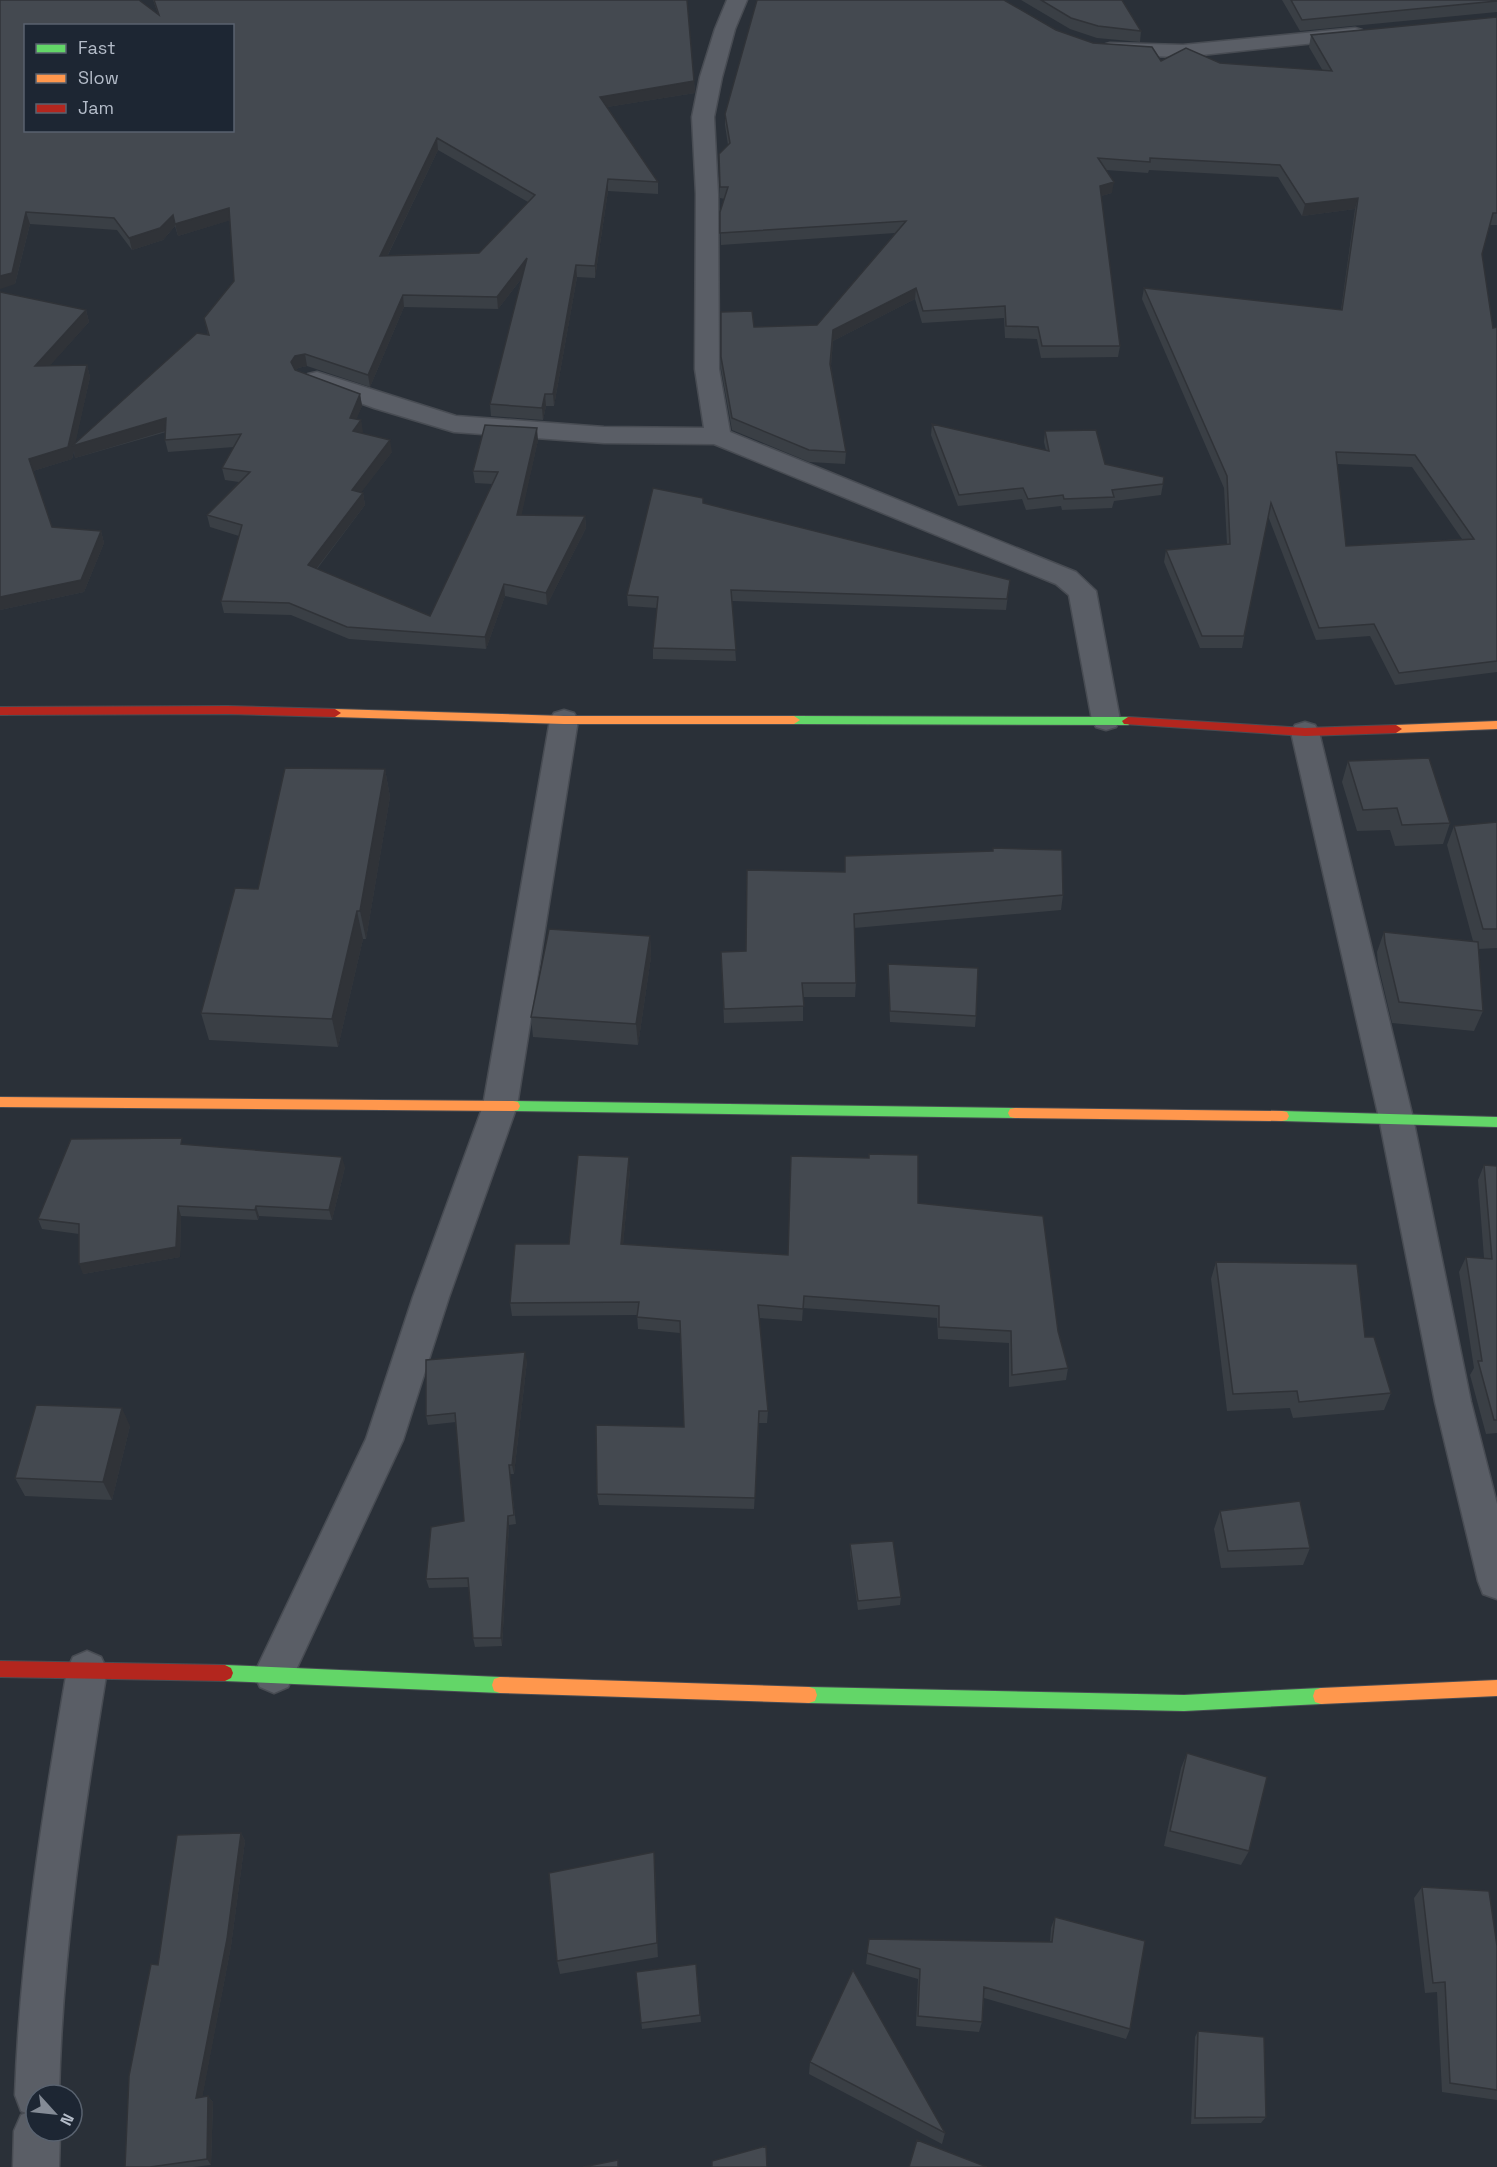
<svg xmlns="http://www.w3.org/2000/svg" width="1497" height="2167" font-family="'Space Grotesk',sans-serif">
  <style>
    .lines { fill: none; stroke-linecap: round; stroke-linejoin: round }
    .street-casing { stroke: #484c53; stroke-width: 3 }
    .fast-casing { stroke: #484c53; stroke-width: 2 }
    .slow-casing { stroke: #484c53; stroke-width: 2 }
    .jam-casing { stroke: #484c53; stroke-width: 2 }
    .street { fill: #5a5e66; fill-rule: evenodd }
    .fast { fill: #63d668; fill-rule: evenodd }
    .slow { fill: #ff974d; fill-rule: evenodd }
    .jam { fill: #b3261e; fill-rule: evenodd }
    .wall { fill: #3a3f45; fill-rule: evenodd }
    .shaded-wall { fill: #303338 }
    .building { fill: #444950; stroke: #303338; stroke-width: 1.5; fill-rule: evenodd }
  </style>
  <rect width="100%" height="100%" fill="#2a3038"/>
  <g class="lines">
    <defs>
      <path id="street" d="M727 0H747L735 29 722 77 714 117 718 194 719 369 730 432 1076 572 1096 591 1120 720 1116 727 1106 730 1096 727 1092 720 1069 595 1056 584 714 444 604 443 454 432 374 408 308 384 305 379 308 374 317 372 456 416 604 427 704 428 695 369 696 194 692 117 700 77 715 29Z
        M1355 28 1362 30 1365 34 1362 38 1183 57 1110 55 1103 53 1099 49 1103 45 1110 43 1183 45Z
        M564 710 574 713 578 720 517 1106 449 1297 403 1440 288 1687 274 1693 260 1687 254 1674 366 1439 413 1297 483 1106 550 720 554 713Z
        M1305 722 1315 725 1319 732 1413 1118 1471 1402 1497 1504V1599L1483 1594 1478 1581 1435 1402 1379 1118 1291 732 1295 725Z
        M87 1651 101 1657 107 1670C84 1811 62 1952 59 2095H36V2131H60L59 2167H13L14 2131 21 2115 26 2113 21 2111 15 2095C20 1952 43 1811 67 1670L73 1657Z"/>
      <path id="fast" d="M794 716 1128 717 1134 721 1128 725 794 724 788 720Z
        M513 1101 1015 1108 1020 1109 1022 1113 1020 1117 1015 1118 513 1111 508 1110 506 1106 508 1102Z
        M1282 1111 1497 1117V1127L1282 1121 1277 1120 1275 1116 1277 1112Z
        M225 1665 500 1677 506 1679 508 1685 506 1691 500 1693 225 1681 219 1678 217 1673 219 1668Z
        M809 1687 1184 1695 1321 1688 1327 1690 1329 1696 1327 1702 1321 1704 1184 1711 809 1703 803 1701 801 1695 803 1689Z"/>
      <path id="slow" d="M335 709 564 716H794L800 720 794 724H564L335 717 329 713Z
        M1497 721V729L1396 733 1390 729 1396 725Z
        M0 1097 513 1101 518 1102 520 1106 518 1110 513 1111 0 1107Z
        M1015 1108 1282 1111 1287 1112 1289 1116 1287 1120 1282 1121 1015 1118 1010 1117 1008 1113 1010 1109Z
        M500 1677 809 1687 815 1689 817 1695 815 1701 809 1703 500 1693 494 1691 492 1685 494 1679Z
        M1497 1680V1696L1321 1704 1315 1702 1313 1696 1315 1690 1321 1688Z"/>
      <path id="jam" d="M228 706 335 709 341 713 335 717 228 714 0 715V707Z
        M1128 717 1305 728 1396 725 1402 729 1396 733 1305 736 1124 724 1122 721Z
        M0 1661 225 1665 231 1668 233 1673 231 1678 225 1681 0 1677Z"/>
    </defs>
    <use href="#street" class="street-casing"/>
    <use href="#fast" class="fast-casing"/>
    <use href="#slow" class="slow-casing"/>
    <use href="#jam" class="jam-casing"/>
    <use href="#street" class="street"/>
    <use href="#fast" class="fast"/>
    <use href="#slow" class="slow"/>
    <use href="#jam" class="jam"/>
  </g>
  <path class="wall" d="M0 0 158 14 153 0H687L695 93 607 107 658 182V194L608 191 595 278 577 277 554 406H546L543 420 491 416 490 404 522 278 498 309 404 307 370 387 307 366 298 368 296 370 360 394 362 406 356 419 361 420 362 433 392 452 361 492 363 493 365 505 317 569 430 616 492 484 475 483 473 471 538 440 521 515 585 516 586 528 547 605 505 596 486 649 349 639 291 615 224 613 221 601 239 536 210 527 207 515 239 482 225 480 222 468 234 447 168 452 165 440 166 432 75 458 74 451 72 459 33 471 52 527 101 531 104 543 84 592 0 610V292L86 310 89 322 50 365H87L90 377 75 443 208 335 204 318 234 281 230 220 178 236 175 226 163 240 132 250 117 230 30 224 15 284ZM438 150 528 202 479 253 388 255Z
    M1021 0H1122L1141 31 1140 42 1097 38 1070 29Z
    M1282 0H1497V12L1300 31Z
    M1497 17V225H1490L1482 254 1493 328 1497 327V672L1395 685 1370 636 1316 640 1268 516 1242 648H1200L1164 562 1166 550 1227 544 1224 488 1142 299 1144 288 1341 310 1355 209 1302 216 1278 177 1149 170 1148 173 1106 170 1112 193 1101 196 1120 346 1118 357 1041 358 1037 339 1005 338 1004 318 922 323 915 299 833 341 831 366 846 452 845 464 809 462 732 430 721 369V312L754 327 817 325 895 233 721 245 720 212 725 199 720 198 719 154 728 145 725 125V114L1056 30 1093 43 1161 61 1220 63 1323 71 1309 47 1311 35ZM1337 464 1412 467 1462 539 1346 546Z
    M932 424 1046 450 1044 442 1045 431 1105 464 1163 484 1161 495 1114 501 1112 508 1062 510 1061 506 1026 510 1022 499 958 506 931 435Z
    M704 503 1010 580 1006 610 732 601 736 661 653 659V648L657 608 628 606 627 595Z
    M1348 761 1450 823 1443 844 1395 846 1390 830 1357 831 1342 782Z
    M385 769 390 797 366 939H363L338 1047 209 1040 201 1013 258 889Z
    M1497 822V948L1478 949 1483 1011 1474 1031 1392 1023 1378 964 1377 952 1384 932 1473 941 1447 845 1454 826Z
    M845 872 1063 895 1061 910 854 928 856 983 855 997H803V1021L724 1023 721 952 746 951Z
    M650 936 651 957 638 1045 533 1037 531 1017Z
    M888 964 976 1016 975 1027 890 1022 888 975Z
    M185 1144 345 1167 332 1220 259 1216 258 1220 181 1216 180 1257 83 1274 79 1234 42 1229 38 1219Z
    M1484 1165 1497 1166V1433L1486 1434 1470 1375 1474 1368 1459 1272 1466 1257 1484 1258 1478 1180Z
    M630 1170 623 1244 788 1255 918 1203 1058 1331 1068 1368 1066 1380 1009 1387V1343L938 1339 937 1318 803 1308 802 1321 759 1318 768 1411 767 1423H759L754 1509 599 1505 597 1494 684 1427 680 1333 638 1329 637 1315 512 1316 510 1303 569 1244Z
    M1216 1262 1365 1337 1391 1393 1384 1410 1293 1418 1290 1408 1227 1411 1211 1279Z
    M527 1361 514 1474H510L516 1524 509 1525 502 1646 475 1647 473 1638 469 1587 429 1588 426 1579 464 1521 456 1422 428 1425 426 1416Z
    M130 1426 112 1500 25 1496 15 1478Z
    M1220 1511 1310 1548 1303 1565 1221 1568 1214 1529Z
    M850 1544 901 1597 900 1605 858 1610 850 1553Z
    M1187 1753 1249 1851 1241 1865 1164 1846 1181 1768Z
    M241 1833 245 1841 231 1946 202 2097 208 2096 213 2102 211 2165 193 2167H125L158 1965Z
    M655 1867 658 1957 560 1974 557 1961Z
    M1422 1887 1497 1946V2100L1442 2092 1437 1992 1425 1993 1414 1898Z
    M1055 1917 1130 2029 1126 2039 984 1998 982 2022 979 2032 916 2026 918 1979 866 1964 869 1939 1050 1942 1051 1928Z
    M696 1964 701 2022 642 2029 636 1972Z
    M1198 2031 1266 2117 1261 2123 1191 2124 1195 2037Z
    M810 2062 945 2133 942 2144 809 2074Z"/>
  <path class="shaded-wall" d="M694 81 695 93 601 108 600 97Z
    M437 138 438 150 382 267 380 256Z
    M608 179V191L595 278V266Z
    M1114 182 1112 193 1098 197 1100 186Z
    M1358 198 1355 209 1302 216 1305 204Z
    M229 208 231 220 178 236 175 224Z
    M26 212 30 224 15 284 0 289V276Z
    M173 215 175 226 163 240 132 250 129 238Z
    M527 258 528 270 498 309 497 297Z
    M576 265 577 277 554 406 553 394Z
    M916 288 915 299 833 341 830 376 833 330Z
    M403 295 404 307 370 387 368 375Z
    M86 310 89 322 39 378 35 366Z
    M305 354 307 366 298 368 293 374 291 362 295 356Z
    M87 365 90 377 75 445 166 418 169 430 75 458 74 451 72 459 33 471 29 459Z
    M360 394 362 406 352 430 350 418Z
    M545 394 546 406 543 420 542 408Z
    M361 420 363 432 355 443 353 431Z
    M537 428 538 440 519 527 517 515Z
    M390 440 392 452 354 502 352 490Z
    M363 493 365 505 310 577 308 565Z
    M585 516 586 528 547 605 546 593Z
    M101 531 104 543 84 592 0 610V597Z
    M504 584 505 596 486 649 485 637Z
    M385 769 390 797 366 939 360 911Z
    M357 911 363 939 338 1047 332 1019Z
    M650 936 651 957 638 1045 636 1024Z
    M342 1157 345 1167 332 1220 329 1210Z
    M629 1157 630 1170 622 1257 621 1244Z
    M178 1206 181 1216 180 1257 83 1274 79 1264Z
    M256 1206 259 1216 258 1220 255 1210Z
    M525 1352 527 1361 514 1474 512 1465Z
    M122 1408 130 1426 112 1500 103 1482Z
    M508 1516 509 1525 502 1646 501 1638Z
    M241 1833 245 1841 231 1946 201 2104 196 2098Z
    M654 1852 655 1867 658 1957 657 1943Z
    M208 2096 213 2102 211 2165 207 2159Z"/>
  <path class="building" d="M0 0H139L159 15 154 0H687L694 81 600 97 658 182 608 179 595 266 576 265 553 394H545L542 408 490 404 527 258 497 297 403 295 368 375 305 354 295 356 291 362 295 370 360 394 350 418 361 420 353 431 390 440 352 490 363 493 308 565 430 616 498 472 473 471 485 425 537 428 517 515 585 516 546 593 504 584 485 637 347 627 289 603 221 601 242 525 207 515 250 472 222 468 241 434 165 440 166 418 72 446 197 333 209 335 204 318 234 281 229 208 175 224 173 215 160 228 129 238 114 218 26 212 12 273 0 276ZM26 26H232V130H26ZM437 138 535 195 479 253 380 256Z
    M757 0H1004L1056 30 1093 43 1152 47 1161 61 1186 48 1220 63 1332 71 1311 35 1497 17V213H1493L1482 254 1493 328 1497 327V661L1399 673 1374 624 1319 628 1271 503 1244 636H1202L1166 550 1230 544 1227 476 1144 288 1342 310 1358 198 1305 204 1280 165 1150 158V162L1098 158 1114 182 1100 186 1120 346H1042L1038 327 1006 326 1005 306 923 311 916 288 833 330 830 364 846 452 809 450 732 418 721 357V312L752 311 754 327 817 325 906 221 720 233V212L728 187H720L719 154 730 143 725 114ZM1336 452 1415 455 1474 539 1346 546Z
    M1041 0H1122L1141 31 1098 26 1071 18Z
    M1291 0H1497V1L1302 20Z
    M0 292 86 310 35 366 87 365 68 447 29 459 52 527 101 531 81 580 0 597Z
    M932 424 1049 451 1045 431 1096 430 1105 464 1164 477 1163 484 1112 490 1114 497 1064 499 1063 495 1028 499 1023 488 959 495Z
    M653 488 703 498V503L1010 580 1007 599 731 590 736 650 653 648 658 597 627 595Z
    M1429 758 1450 823 1402 825 1397 808 1363 810 1348 761Z
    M285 768 385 769 360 911H357L332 1019 201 1013 235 888 258 889Z
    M1497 822V929H1483L1454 826Z
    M993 848 1062 850 1063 895 854 914 856 983H802L804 1006 724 1009 721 952 746 951 747 870 845 872V856L993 851Z
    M549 929 650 936 636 1024 531 1017Z
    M1384 932 1478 942 1483 1011 1399 1002 1385 943Z
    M888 964 978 968 976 1016 890 1011Z
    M182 1138 181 1144 342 1157 329 1210 256 1206 255 1210 178 1206 176 1247 79 1264V1224L38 1219 71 1139Z
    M869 1154 918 1155V1203L1043 1216 1058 1331 1068 1368 1012 1375 1011 1331 939 1327V1306L804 1296 803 1309 758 1305 768 1411H759L755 1498 597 1494 596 1425 684 1427 680 1321 637 1317 639 1302 510 1303 515 1244H569L578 1155 629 1157 621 1244 788 1255 791 1156 869 1158Z
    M1484 1165 1497 1166V1420H1494L1478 1361H1482L1466 1257 1492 1259Z
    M1216 1262 1357 1264 1365 1337H1374L1391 1393 1299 1402 1297 1391 1233 1394Z
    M525 1352 512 1465H509L514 1515 508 1516 501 1638H473L468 1578 426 1579 431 1527 464 1521 455 1413 426 1416V1360Z
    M36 1405 122 1408 103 1482 15 1478Z
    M1300 1501 1310 1548 1228 1551 1220 1511Z
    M893 1541 901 1597 858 1601 850 1544Z
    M1187 1753 1267 1777 1249 1851 1170 1831Z
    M241 1833 227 1939 196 2098 208 2096 207 2159 150 2167H125L129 2076 151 1964 158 1965 177 1835Z
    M654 1852 657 1943 557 1961 549 1873Z
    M1422 1887 1489 1891 1497 1946V2090L1450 2083 1445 1982 1433 1983Z
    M1055 1917 1145 1941 1130 2029 984 1987 982 2022 918 2016 920 1969 867 1953 869 1939 1052 1942Z
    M696 1964 700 2015 641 2023 636 1972Z
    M853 1970 945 2133 810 2062Z
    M1198 2031 1264 2037 1266 2117 1195 2118Z
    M917 2140 987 2167H909Z
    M766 2146 767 2167H712V2161Z
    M618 2160V2167H583Z"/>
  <rect x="24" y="24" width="210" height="108" fill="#1d2633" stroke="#59626f" stroke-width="1.5"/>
  <rect x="36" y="44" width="30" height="9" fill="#63d668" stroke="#59626f" stroke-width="1.5"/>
  <text x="78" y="54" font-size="18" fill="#b4bcc9">Fast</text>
  <rect x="36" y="74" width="30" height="9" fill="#ff974d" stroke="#59626f" stroke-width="1.5"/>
  <text x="78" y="84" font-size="18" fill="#b4bcc9">Slow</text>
  <rect x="36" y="104" width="30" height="9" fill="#b3261e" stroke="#59626f" stroke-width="1.5"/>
  <text x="78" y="114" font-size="18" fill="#b4bcc9">Jam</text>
  <g transform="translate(54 2113) rotate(117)"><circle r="28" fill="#1d2633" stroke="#59626f" stroke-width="1.5"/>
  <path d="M0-4.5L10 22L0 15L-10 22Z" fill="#848b96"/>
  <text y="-9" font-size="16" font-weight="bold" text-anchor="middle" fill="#b4bcc9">N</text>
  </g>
</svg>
